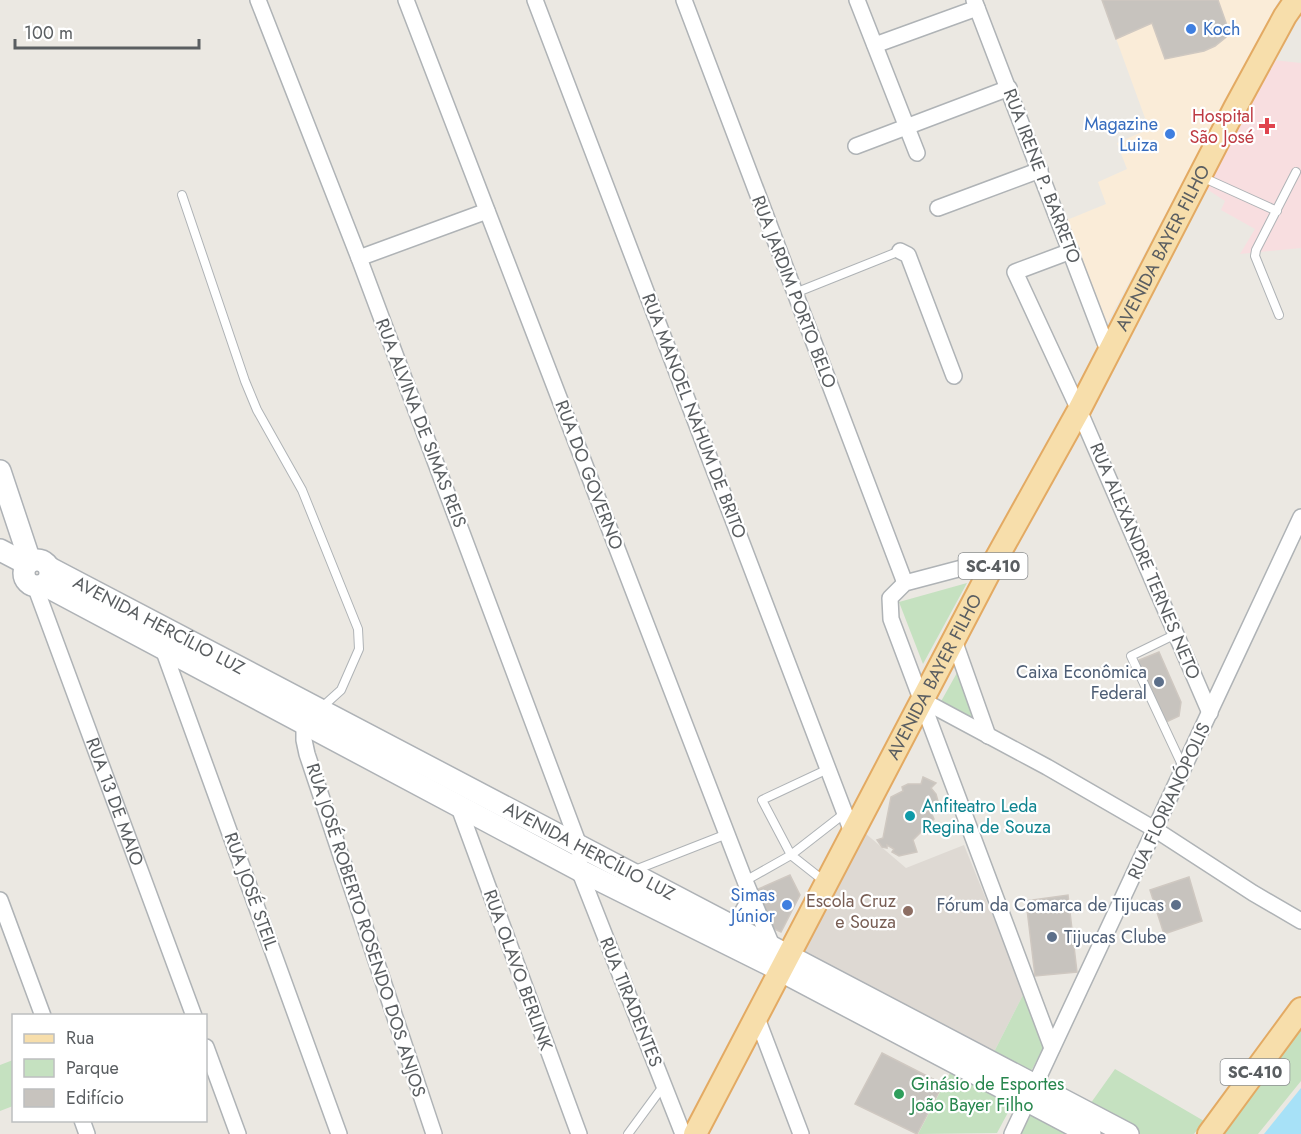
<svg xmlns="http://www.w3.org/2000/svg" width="1301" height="1134" font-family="Jost,sans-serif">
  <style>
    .commercial { fill: #faecd8 }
    .education { fill: #ded9d3 }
    .medical { fill: #f8dee0 }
    .green { fill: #c5e1c0 }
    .water { fill: #a7e1f7 }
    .building { fill: #c7c3be; stroke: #cfc8c1; stroke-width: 1.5 }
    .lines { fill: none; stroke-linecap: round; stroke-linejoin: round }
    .lane-casing { stroke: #afb3b6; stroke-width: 10 }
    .street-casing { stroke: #afb3b6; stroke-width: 18 }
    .secondary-casing { stroke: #aeb2b6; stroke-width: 24 }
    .primary-casing { stroke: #e3aa63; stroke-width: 26 }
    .lane { stroke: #fff; stroke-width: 8 }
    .street { stroke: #fff; stroke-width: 15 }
    .secondary { stroke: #fff; stroke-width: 21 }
    .primary { stroke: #f7deab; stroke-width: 22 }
    .shop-dot { fill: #3f7fe0; stroke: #fff; stroke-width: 2 }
    .health-dot { fill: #e0444e; stroke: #fff; stroke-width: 2 }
    .service-dot { fill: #5c6f8a; stroke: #fff; stroke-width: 2 }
    .culture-dot { fill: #0f9aa8; stroke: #fff; stroke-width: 2 }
    .education-dot { fill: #8d6e63; stroke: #fff; stroke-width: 2 }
    .leisure-dot { fill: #2e9e5b; stroke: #fff; stroke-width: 2 }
    .labels { text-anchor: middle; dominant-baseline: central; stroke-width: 4.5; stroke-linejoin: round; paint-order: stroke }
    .shield { fill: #fff; stroke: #8c8e90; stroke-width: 1.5 }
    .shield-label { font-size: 16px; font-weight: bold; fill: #5a5e61 }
    .shop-label { font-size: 18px; fill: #366cbe; stroke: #fff; text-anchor: end }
    .health-label { font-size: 18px; fill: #be3a42; stroke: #fff; text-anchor: end }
    .street-label { font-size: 18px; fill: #5a5e61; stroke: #fff }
    .service-label { font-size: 18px; fill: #4e5e75; stroke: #fff; text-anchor: end }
    .culture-label { font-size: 18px; fill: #0d838f; stroke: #fff; text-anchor: start }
    .education-label { font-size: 18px; fill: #785e54; stroke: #fff; text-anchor: end }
    .leisure-label { font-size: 18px; fill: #27864d; stroke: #fff; text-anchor: start }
  </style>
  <rect width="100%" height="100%" fill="#ebe8e2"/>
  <path class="commercial" d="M1102 0H1279L1108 322 1105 324 1062 222 1106 204 1098 182 1127 169 1117 143 1149 129Z"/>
  <path class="education" d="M865 833 906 868 964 845 1024 993 992 1056 803 954Z"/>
  <path class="medical" d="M1273 60 1301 63V248L1240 254 1255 229 1221 210 1225 201 1202 186Z"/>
  <path class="green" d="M967 583 923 664 899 602Z
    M958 671 975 720 939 705Z
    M1024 993 1045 1045 1029 1075 992 1056Z
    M1301 1014V1081L1258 1134H1212Z
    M13 1060V1106L0 1111V1065Z
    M1115 1069 1204 1121 1194 1134H1135L1088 1107Z
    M950 1073 1012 1105 997 1133 918 1134Z
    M1032 1111 1073 1134H1016Z"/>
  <path class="water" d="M1301 1088V1134H1264Z"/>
  <path class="building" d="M1102 0H1218L1230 34 1215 46 1204 51 1165 59 1152 23 1116 39Z
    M1159 652 1181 702 1179 716 1164 723 1137 661Z
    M923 777 936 783 931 788 936 794 940 808 931 812 934 819 913 840 917 852 899 856 892 852 894 849 887 845V848L882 847 877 840 883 838 891 797 903 791 902 787 908 784H921Z
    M790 875 800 895 781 932 772 928 756 890Z
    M1189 877 1202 921 1164 934 1150 890Z
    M1068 895 1077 972 1035 976 1026 901Z
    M882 1053 943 1084 917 1134 855 1104Z"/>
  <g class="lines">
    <defs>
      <path id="lane" d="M1202 177 1277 211
        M182 195 245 381 257 410 302 490 358 629 359 649 341 690 320 709
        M795 293 900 251
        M1279 315 1255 256 1256 250 1296 172
        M1176 634 1131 656 1183 767
        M828 769 762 800 791 855 845 813
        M635 870 727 834
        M745 881 791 855 824 881
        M628 1134 664 1085"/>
      <g id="street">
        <path d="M258 0 359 258 580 848 579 870 683 1134"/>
        <path d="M406 0 745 881 773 948"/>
        <path d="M535 0 852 832"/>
        <path d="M684 0 905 583"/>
        <path d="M857 0 917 153"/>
        <path d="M974 0 1109 353"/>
        <path d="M875 45 977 8"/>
        <path d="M856 146 1009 88"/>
        <path d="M938 208 1040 170"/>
        <path d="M900 251 908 255 954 376"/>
        <path d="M1071 251 1015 272 1079 410 1210 713"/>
        <path d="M359 258 487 211"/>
        <path d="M996 559 905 583 890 598 891 619 1052 1048"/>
        <path id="s1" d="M35 586 194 1016"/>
        <path d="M954 640 988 736"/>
        <path d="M163 649 339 1134"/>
        <path d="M922 700 1047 767 1156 830 1253 893 1301 921"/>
        <path d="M304 724V740L307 754 434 1134"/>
        <path d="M458 805 579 1134"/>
        <path d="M0 900 43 1016"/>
        <path d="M731 927 740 916 751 897"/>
        <path d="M757 1018 801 1134"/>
        <path d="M206 1047 238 1134"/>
        <path d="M82 1120 87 1134"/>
        <path d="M1012 1134 1301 517"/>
      </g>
      <g id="secondary">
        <path d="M0 471 30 561"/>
        <path d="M0 550 27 564"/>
        <circle cx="37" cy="573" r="13"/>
        <path id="s2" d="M50 568 1128 1134"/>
        <path d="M44 585 579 870 766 963 1090 1134"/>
      </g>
      <g id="primary">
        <path id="s3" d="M695 1134 996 559 1079 410 1235 108 1285 16 1296 0"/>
        <path d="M1209 1134 1301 1009"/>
      </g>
    </defs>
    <use href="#lane" class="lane-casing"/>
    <use href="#street" class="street-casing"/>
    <use href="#secondary" class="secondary-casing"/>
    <use href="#primary" class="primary-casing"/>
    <use href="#lane" class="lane"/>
    <use href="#street" class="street"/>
    <use href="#secondary" class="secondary"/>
    <use href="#primary" class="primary"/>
  </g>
  <g class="shop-dot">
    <circle cx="1191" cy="29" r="6"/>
    <circle cx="1170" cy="134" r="6"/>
    <circle cx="787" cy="905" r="6"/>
  </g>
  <path class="health-dot" d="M1264 117h6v6h6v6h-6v6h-6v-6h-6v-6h6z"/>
  <g class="service-dot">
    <circle cx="1159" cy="682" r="6"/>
    <circle cx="1176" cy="905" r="6"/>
    <circle cx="1052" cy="937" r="6"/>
  </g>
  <circle class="culture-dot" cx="910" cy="816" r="6"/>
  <circle class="education-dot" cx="908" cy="911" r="6"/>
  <circle class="leisure-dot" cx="899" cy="1094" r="6"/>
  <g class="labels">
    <g class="shield">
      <rect x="958.5" y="553" width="69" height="26" rx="4.5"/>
      <rect x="1220.5" y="1059" width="69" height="26" rx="4.5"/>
    </g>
    <g class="shield-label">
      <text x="993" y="566">SC-410</text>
      <text x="1255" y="1072">SC-410</text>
    </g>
    <g class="shop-label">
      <text x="1203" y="29" text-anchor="start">Koch</text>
      <text x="1158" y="124">Magazine<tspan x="1158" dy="21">Luiza</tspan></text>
      <text x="775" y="895">Simas<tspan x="775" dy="21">Júnior</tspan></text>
    </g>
    <g class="health-label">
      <text x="1254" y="116">Hospital<tspan x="1254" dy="21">São José</tspan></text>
    </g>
    <g class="street-label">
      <text transform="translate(1042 176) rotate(69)">RUA IRENE P. BARRETO</text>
      <text stroke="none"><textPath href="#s3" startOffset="1002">AVENIDA BAYER FILHO</textPath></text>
      <text transform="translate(794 292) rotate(69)">RUA JARDIM PORTO BELO</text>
      <text transform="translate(694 416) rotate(69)">RUA MANOEL NAHUM DE BRITO</text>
      <text transform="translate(421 423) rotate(69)">RUA ALVINA DE SIMAS REIS</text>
      <text transform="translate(589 475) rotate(69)">RUA DO GOVERNO</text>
      <text transform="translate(1145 561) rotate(67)">RUA ALEXANDRE TERNES NETO</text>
      <text stroke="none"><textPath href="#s2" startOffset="123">AVENIDA HERCÍLIO LUZ</textPath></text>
      <text stroke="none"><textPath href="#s3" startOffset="516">AVENIDA BAYER FILHO</textPath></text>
      <text stroke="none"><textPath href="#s1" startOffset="230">RUA 13 DE MAIO</textPath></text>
      <text transform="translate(1169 801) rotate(-65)">RUA FLORIANÓPOLIS</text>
      <text stroke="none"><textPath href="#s2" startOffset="609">AVENIDA HERCÍLIO LUZ</textPath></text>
      <text transform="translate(251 891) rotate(70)">RUA JOSÉ STEIL</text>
      <text transform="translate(366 930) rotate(72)">RUA JOSÉ ROBERTO ROSENDO DOS ANJOS</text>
      <text transform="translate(518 970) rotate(70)">RUA OLAVO BERLINK</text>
      <text transform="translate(631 1002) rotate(68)">RUA TIRADENTES</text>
    </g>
    <g class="service-label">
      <text x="1147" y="672">Caixa Econômica<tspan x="1147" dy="21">Federal</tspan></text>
      <text x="1164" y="905">Fórum da Comarca de Tijucas</text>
      <text x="1064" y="937" text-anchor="start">Tijucas Clube</text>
    </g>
    <g class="culture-label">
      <text x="922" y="806">Anfiteatro Leda<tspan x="922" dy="21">Regina de Souza</tspan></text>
    </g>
    <g class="education-label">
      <text x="896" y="901">Escola Cruz<tspan x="896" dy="21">e Souza</tspan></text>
    </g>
    <g class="leisure-label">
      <text x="911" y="1084">Ginásio de Esportes<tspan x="911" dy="21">João Bayer Filho</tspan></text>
    </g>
  </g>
  <rect x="12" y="1014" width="195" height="108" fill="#ffffff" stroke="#bdbfc0" stroke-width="1.5"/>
  <rect x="24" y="1034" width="30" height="9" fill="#f7deab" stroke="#bdbfc0" stroke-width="1.5"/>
  <text x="66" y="1044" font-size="18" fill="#5a5e61">Rua</text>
  <rect x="24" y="1059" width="30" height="18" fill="#c5e1c0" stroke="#bdbfc0" stroke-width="1.5"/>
  <text x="66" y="1074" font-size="18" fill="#5a5e61">Parque</text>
  <rect x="24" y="1089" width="30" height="18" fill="#c7c3be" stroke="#bdbfc0" stroke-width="1.5"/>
  <text x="66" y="1104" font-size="18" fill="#5a5e61">Edifício</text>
  <path d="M15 39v9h184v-9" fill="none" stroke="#5a5e61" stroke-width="3"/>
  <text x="24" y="39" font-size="18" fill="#5a5e61" stroke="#ffffff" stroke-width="4.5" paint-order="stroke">100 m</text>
</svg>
